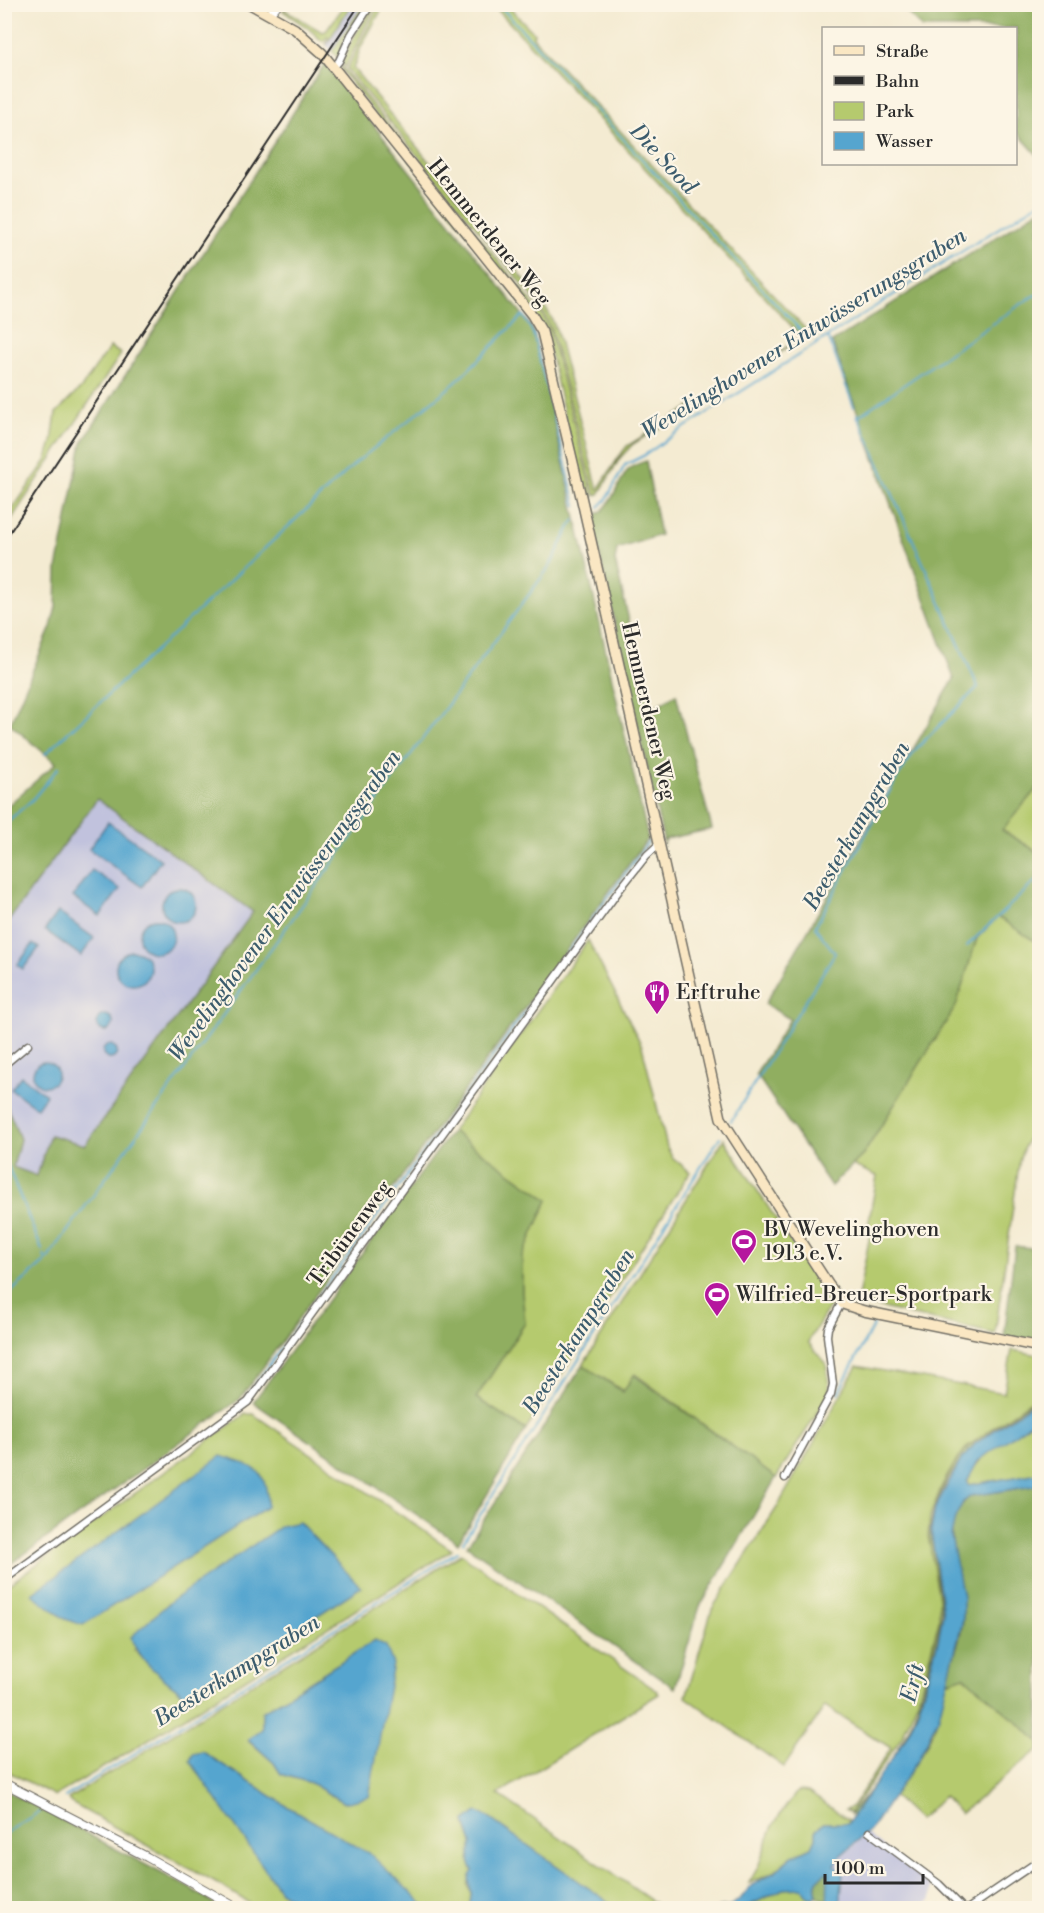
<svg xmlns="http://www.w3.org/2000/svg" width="1044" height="1913" font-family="'Libre Bodoni',serif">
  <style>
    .industrial { fill: #c1c2dd }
    .green { fill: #b5ca6e; stroke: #707a4c; stroke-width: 1.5; fill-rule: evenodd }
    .forest { fill: #90ae61; stroke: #5e6c46; stroke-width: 1.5 }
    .water { fill: #55a5cf; stroke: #40687d; stroke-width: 1.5 }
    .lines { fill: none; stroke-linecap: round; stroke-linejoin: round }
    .stream { stroke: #55a5cf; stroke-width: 2 }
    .minor-casing { stroke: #716e65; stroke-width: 9 }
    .tertiary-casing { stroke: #716e65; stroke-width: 10 }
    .secondary-casing { stroke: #716e65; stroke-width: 12 }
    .minor { stroke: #fff; stroke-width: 6 }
    .tertiary { stroke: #fff; stroke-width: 8 }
    .secondary { stroke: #fae7c3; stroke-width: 9 }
    .rail { stroke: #2b2b2b; stroke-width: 2 }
    .labels { text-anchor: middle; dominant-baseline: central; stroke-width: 4.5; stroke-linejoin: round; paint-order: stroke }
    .street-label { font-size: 21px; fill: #2b2b2b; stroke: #fcf5e5 }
    .poi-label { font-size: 21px; fill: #2b2b2b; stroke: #fcf5e5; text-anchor: start }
    .water-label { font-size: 22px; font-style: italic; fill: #3c5c6d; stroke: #fcf5e5 }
  </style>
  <rect width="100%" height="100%" fill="#fcf5e5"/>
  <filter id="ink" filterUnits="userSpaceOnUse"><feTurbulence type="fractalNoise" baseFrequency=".0167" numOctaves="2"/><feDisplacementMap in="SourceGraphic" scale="12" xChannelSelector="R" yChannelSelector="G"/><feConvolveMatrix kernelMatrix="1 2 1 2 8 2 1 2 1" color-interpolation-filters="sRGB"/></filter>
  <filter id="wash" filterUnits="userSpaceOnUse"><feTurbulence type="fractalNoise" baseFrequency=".008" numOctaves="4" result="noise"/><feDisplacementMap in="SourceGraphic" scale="24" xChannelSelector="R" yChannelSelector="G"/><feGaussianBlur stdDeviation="1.35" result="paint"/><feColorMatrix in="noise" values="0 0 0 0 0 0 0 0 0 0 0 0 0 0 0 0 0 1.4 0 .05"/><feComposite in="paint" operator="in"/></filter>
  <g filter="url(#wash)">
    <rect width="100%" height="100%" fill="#f4ebd2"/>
    <path class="industrial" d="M351 5H363L332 51 326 45Z
      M97 799 253 912 85 1145 38 1176 13 1167 20 1139 5 1099V926Z
      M867 1834 931 1885V1900L920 1908H840L843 1871 835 1866 841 1856Z"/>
    <path class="green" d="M284 5H286L285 10 322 32 326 31 345 5H351L326 45 329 38 327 37 323 42 309 29 283 11Z
      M363 5H367L345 38 338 58 332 51Z
      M374 5H376L345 67 342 63 353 38Z
      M379 5H384L361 47 353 68 532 289 550 315 557 332 598 490 618 458 627 446 798 340 799 334 493 5H507L534 33 533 37 539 44 810 334 633 444 620 458 599 494 595 495 551 329 545 315 533 297 347 69Z
      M341 66 543 316 549 329 593 497 590 501 584 498 546 335 341 70Z
      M110 347 121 354 5 529V520L46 461 52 442 56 413 82 387Z
      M1039 785V853L1002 830Z
      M998 916 1039 944V1118L1030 1133 1020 1157 995 1334 857 1302 870 1235 867 1232 877 1176 852 1165 863 1155 956 1006 977 938Z
      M588 940 642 1046 667 1147 672 1157 690 1172 526 1430 476 1398 525 1323 522 1293V1257L548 1200 452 1131Z
      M724 1139 831 1304 808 1342 826 1364 830 1393 776 1478 635 1374 623 1391 583 1365Z
      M1012 1350 1039 1355V1395L968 1446 956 1461 942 1485 930 1516 928 1536 939 1599V1620L918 1699 902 1737 850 1813 845 1810 852 1807 891 1748 825 1706 784 1767 686 1697 712 1609 776 1509 857 1366 1004 1393Z
      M1039 1397V1399C1019 1413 994 1426 976 1444 948 1470 927 1512 933 1551 939 1593 948 1612 933 1654H931C935 1641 940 1627 941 1613 941 1590 932 1568 930 1545 927 1514 947 1470 968 1448 989 1428 1016 1413 1039 1397Z
      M245 1414H253L452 1550 114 1761 55 1796 5 1770 4 1588ZM299 1522 360 1587 190 1699 167 1681 134 1650Z
      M1039 1417V1473L968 1485C965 1461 1021 1430 1039 1417Z
      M461 1554 657 1691 659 1694 498 1794 662 1908H617L483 1814 477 1812 465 1824 472 1843 469 1861 473 1871 468 1885 471 1892 470 1908H427L410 1893 285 1805 203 1752 248 1844 280 1891 306 1908H257L223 1887 71 1803 68 1799ZM375 1640 344 1803 311 1783 281 1774 274 1763 248 1740 262 1729V1712Z
      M964 1676 1039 1741V1749L960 1814 944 1796 919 1820 893 1796C911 1771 930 1745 939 1714 942 1704 944 1693 946 1682Z
      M800 1791 808 1792 850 1821 848 1824 823 1823 816 1829V1838L812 1847 791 1857 771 1874 749 1883 758 1867 772 1828 779 1816 796 1793Z
      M795 1887 803 1888 808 1897 814 1898 812 1905 817 1908H750L747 1907 783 1889Z"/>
    <path class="forest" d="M900 5H1039V157L1016 131V28H922Z
      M325 63 533 328 648 838 240 1399 5 1568 4 1099 20 1139 13 1167 37 1176 50 1135 85 1145 253 912 97 799 5 926V808L56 763 10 724 51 627 56 607 57 569 82 443Z
      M1039 210V786L1002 830 1039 853V944L998 917 977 938 956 1006 863 1155 831 1186 756 1074 790 1019 765 1004 954 679 832 342Z
      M646 461 660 535 617 549 615 561 650 710 676 694 712 829 666 839 664 843 591 516C610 514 617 482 629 469 633 465 640 463 646 461Z
      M452 1131 548 1200 522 1257V1293L525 1323 476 1398 526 1430 458 1543 253 1402Z
      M1015 1246 1039 1249V1344L1004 1337Z
      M583 1365 623 1392 634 1375 776 1478 700 1606 675 1688 467 1546Z
      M1039 1485V1741L964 1676 946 1682C952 1662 961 1640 963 1619 967 1580 931 1525 971 1496Z
      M931 1654H933L919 1708 906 1738 854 1816 850 1814C869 1794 891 1762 904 1738 918 1713 924 1682 931 1654Z
      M5 1790 195 1891 221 1908H5Z
      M828 1871V1902L817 1896C813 1882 817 1879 828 1871Z"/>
    <path class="water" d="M108 822 161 860 142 887 89 849Z
      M92 870 120 889 100 916 73 897Z
      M162 905a17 17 0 1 1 34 0a17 17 0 1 1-34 0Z
      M58 912 94 938 81 956 45 930Z
      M139 936a17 17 0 1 1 34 0a17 17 0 1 1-34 0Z
      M33 944 39 948 23 969 17 965Z
      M116 968a17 17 0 1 1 34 0a17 17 0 1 1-34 0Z
      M97 1023a8 8 0 1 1 16 0a8 8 0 1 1-16 0Z
      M103 1052a7 7 0 1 1 14 0a7 7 0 1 1-14 0Z
      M33 1074a12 12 0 1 1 24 0a12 12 0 1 1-24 0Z
      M21 1076 46 1095 37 1108 11 1089Z
      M1039 1399V1417L978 1461 967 1482 968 1485 1039 1473V1485L971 1496 963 1502 955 1518 951 1536 963 1597V1619L939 1716 918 1760 871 1829 841 1855 835 1865 843 1871 840 1908H827L828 1871C817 1879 813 1882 817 1895L814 1898 808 1897 802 1888 783 1889 744 1908H717L729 1907 741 1898 752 1885 775 1872 791 1857 812 1847 816 1838V1829L824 1823H848L906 1738 919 1708 938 1641 943 1613 931 1531 935 1508 961 1460 975 1444Z
      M221 1456C254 1466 269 1469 267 1507L83 1625 65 1619 32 1594Z
      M299 1522 361 1587 190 1699C171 1684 137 1662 131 1637L171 1601 281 1526Z
      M375 1640 386 1646 393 1664 369 1797 344 1803 311 1783 281 1774 274 1763 248 1739 262 1729V1712Z
      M203 1752 285 1805 370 1854 427 1908H306L280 1891 190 1761 193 1754Z
      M477 1812 483 1814 617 1908H470C469 1902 472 1898 471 1892 470 1882 466 1880 473 1871L469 1861 472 1843 465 1822Z"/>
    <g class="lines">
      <path class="stream" d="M498 4 805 335
        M828 337 854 407
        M857 417 1033 296 1040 294
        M599 507 606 500 625 465 645 455 682 429 1040 202
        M1035 643 1040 652
        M45 754 358 461 455 383 523 315 533 333 576 506
        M4 821 9 820 32 800 59 767
        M967 946 1040 877
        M731 1121 835 953 815 927 894 783 916 749 978 687 857 414
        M4 1157 42 1250
        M44 1255 46 1261
        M4 1298 46 1261 404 764 550 566 571 525 575 520
        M838 1393 874 1324
        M247 1396 649 841
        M463 1542 720 1137
        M65 1797 457 1552
        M4 1834 39 1812
        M4 1902 6 1908"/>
    </g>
  </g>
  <g filter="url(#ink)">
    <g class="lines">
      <defs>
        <path id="minor" d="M334 67 339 61 351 35 371 4
          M4 1065 28 1045
          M785 1478 831 1394 833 1384 827 1336 828 1328 842 1302
          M4 1580 248 1402 620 889 647 855 659 844
          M869 1832 939 1884 963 1908
          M969 1908 1040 1860"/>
        <path id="tertiary" d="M269 14 278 4
          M4 1783 147 1857 237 1908"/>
        <path id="secondary" d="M250 4 295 29 322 53 532 315 542 332 583 505 721 1118 828 1284 843 1304 864 1311 1040 1347"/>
      </defs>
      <use href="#minor" class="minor-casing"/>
      <use href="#tertiary" class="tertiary-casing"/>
      <use href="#secondary" class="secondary-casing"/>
      <use href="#minor" class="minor"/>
      <use href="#tertiary" class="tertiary"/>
      <use href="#secondary" class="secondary"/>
      <path class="rail" d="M4 541 360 4"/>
    </g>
  </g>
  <defs>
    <symbol id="restaurant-pin" viewBox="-11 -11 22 30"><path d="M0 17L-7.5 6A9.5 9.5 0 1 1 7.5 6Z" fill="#b5179e" stroke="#fcf5e5"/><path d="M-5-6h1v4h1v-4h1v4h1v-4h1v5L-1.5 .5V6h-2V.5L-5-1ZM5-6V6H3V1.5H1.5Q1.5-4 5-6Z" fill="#fff"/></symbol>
    <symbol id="stadium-pin" viewBox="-11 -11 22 30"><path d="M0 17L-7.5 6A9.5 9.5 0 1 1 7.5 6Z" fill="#b5179e" stroke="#fcf5e5"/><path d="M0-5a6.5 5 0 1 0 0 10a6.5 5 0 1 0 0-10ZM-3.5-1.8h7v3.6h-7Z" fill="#fff"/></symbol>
  </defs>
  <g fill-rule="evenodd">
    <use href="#restaurant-pin" x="642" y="978" width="30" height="40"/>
    <use href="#stadium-pin" x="729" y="1227" width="30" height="40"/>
    <use href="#stadium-pin" x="702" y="1280" width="30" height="40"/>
  </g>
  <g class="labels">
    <g class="street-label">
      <text transform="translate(489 233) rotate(51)">Hemmerdener Weg</text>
      <text transform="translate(648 711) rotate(77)">Hemmerdener Weg</text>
      <text transform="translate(350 1234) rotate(-54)">Tribünenweg</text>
    </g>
    <g class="poi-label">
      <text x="676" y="993">Erftruhe</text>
      <text x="764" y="1230">BV Wevelinghoven<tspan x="764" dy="24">1913 e.V.</tspan></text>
      <text x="736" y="1295">Wilfried-Breuer-Sportpark</text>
    </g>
    <g class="water-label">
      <text transform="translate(663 159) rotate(47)">Die Sood</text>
      <text transform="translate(804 334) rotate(-32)">Wevelinghovener Entwässerungsgraben</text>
      <text transform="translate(857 826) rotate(-60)">Beesterkampgraben</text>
      <text transform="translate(285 906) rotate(-54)">Wevelinghovener Entwässerungsgraben</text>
      <text transform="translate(579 1332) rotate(-58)">Beesterkampgraben</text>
      <text transform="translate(237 1671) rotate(-32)">Beesterkampgraben</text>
      <text transform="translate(913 1683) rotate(-76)">Erft</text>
    </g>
  </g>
  <rect width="1044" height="1913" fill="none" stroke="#fcf5e5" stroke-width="24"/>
  <rect x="822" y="27" width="195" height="138" fill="#fcf5e5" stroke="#a8a49b" stroke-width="1.5"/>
  <rect x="834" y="46" width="30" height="9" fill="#fae7c3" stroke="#a8a49b" stroke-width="1.5"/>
  <text x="876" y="57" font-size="18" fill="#2b2b2b">Straße</text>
  <rect x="834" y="76" width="30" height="9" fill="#2b2b2b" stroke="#a8a49b" stroke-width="1.5"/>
  <text x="876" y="87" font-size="18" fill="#2b2b2b">Bahn</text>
  <rect x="834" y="102" width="30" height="18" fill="#b5ca6e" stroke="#a8a49b" stroke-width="1.5"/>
  <text x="876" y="117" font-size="18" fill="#2b2b2b">Park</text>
  <rect x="834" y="132" width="30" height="18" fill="#55a5cf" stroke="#a8a49b" stroke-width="1.5"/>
  <text x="876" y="147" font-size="18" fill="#2b2b2b">Wasser</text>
  <path d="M825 1874v9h98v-9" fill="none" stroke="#2b2b2b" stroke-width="3"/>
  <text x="834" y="1874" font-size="18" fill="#2b2b2b" stroke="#fcf5e5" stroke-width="4.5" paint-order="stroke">100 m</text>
</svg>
